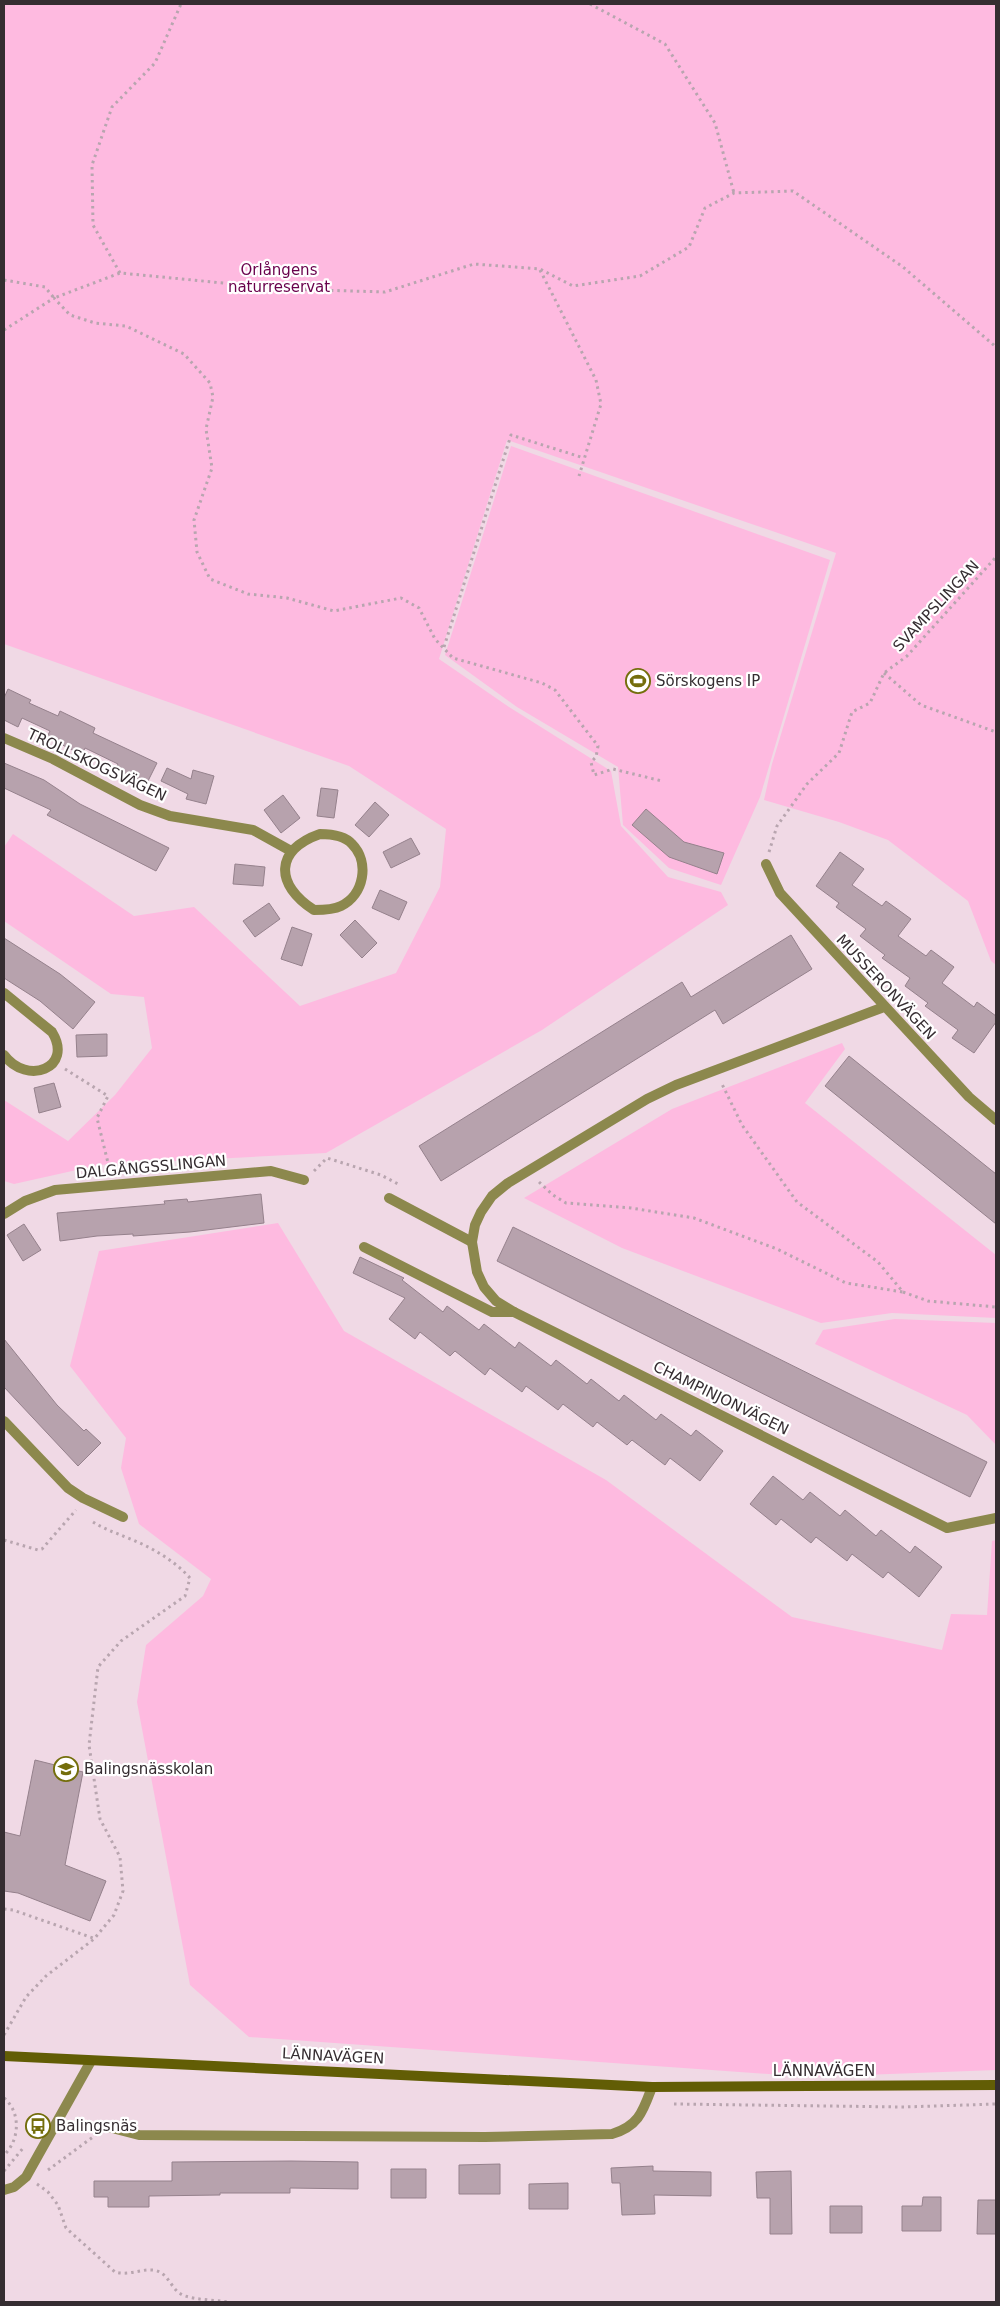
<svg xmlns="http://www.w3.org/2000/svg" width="1000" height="2306" font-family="'DejaVu Sans',sans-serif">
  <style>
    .green { fill: #febae0 }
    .building { fill: #b7a2ad; stroke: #95818c }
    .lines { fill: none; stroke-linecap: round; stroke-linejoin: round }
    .path { stroke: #b8a5af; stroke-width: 3; stroke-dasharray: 2.5 4; stroke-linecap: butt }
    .service { stroke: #8c884d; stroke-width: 10 }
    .minor { stroke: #8c884d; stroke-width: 10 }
    .secondary { stroke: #625d05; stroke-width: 10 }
    .labels { text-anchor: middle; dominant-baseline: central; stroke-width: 4.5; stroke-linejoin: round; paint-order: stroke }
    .park-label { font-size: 15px; fill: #69004c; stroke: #fff }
    .street-label { font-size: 15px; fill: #352d31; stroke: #fff }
    .poi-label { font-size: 15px; fill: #352d31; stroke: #fff; text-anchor: start }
  </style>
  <rect width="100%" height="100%" fill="#f0d9e5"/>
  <path class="green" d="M4 4H996V965L991 961 968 901 888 840 839 822 764 800 772 764 836 553 507 440 439 659 509 707 611 771 621 826 668 877 721 892 728 905 542 1030 326 1153 99 1165 14 1184 4 1181V1100L68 1141 115 1095 152 1048 144 997 111 994 4 921V847L13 834 134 916 194 907 300 1006 396 973 440 887 446 829 349 766 4 644Z
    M511 446 830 560 760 797 721 885 669 868 623 825 618 767 517 707 445 655Z
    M842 1043 845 1049 805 1103 996 1255V1318L892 1313 821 1323 622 1248 524 1198 672 1109Z
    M278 1223 344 1331 606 1480 792 1617 942 1650 951 1614 987 1615 992 1541 996 1540V2070L810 2077 249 2037 190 1985 137 1702 146 1645 203 1596 211 1579 139 1524 121 1468 126 1438 70 1366 99 1251Z
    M895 1319 996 1323V1445L967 1415 815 1344 823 1330Z"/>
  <path class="building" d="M8 689 31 700 29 703 58 716 60 711 95 728 93 733 157 763 144 789 113 774 118 764 85 748 82 755 47 737 50 731 22 718 18 727 4 720V698Z
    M4 763 44 780 80 804 169 848 156 871 47 815 51 810 4 788Z
    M167 768 191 779 193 770 214 776 206 804 186 799 188 794 161 781Z
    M321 788 338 790 334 818 317 816Z
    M283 795 300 818 281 833 264 810Z
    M375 802 389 815 369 837 355 825Z
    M646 809 684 842 724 853 717 874 669 857 632 825Z
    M411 838 420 854 391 868 383 852Z
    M840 852 864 869 852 885 882 906 886 901 911 919 898 936 926 956 931 950 954 967 942 983 974 1007 977 1002 996 1016V1022L974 1053 952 1038 958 1030 925 1006 928 1003 905 986 910 978 882 958 885 955 860 936 866 929 836 907 839 903 816 886Z
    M235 864 265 867 263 886 233 884Z
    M380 890 407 902 399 920 372 908Z
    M269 903 280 919 255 937 243 921Z
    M355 920 377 943 362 958 340 935Z
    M292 927 312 934 302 966 281 959Z
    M791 935 812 969 723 1024 715 1010 441 1181 419 1146 682 982 691 997Z
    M4 938 60 974 95 1002 73 1029 40 1001 4 978Z
    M107 1034V1056L77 1057 76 1035Z
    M849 1056 996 1174V1224L825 1086Z
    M54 1083 61 1107 39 1113 34 1088Z
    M261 1194 264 1223 190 1232 133 1236V1234L97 1236 60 1241 57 1213 165 1204 164 1201 187 1199 188 1202Z
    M24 1224 41 1250 23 1261 7 1235Z
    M513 1227 987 1462 970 1497 497 1261Z
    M360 1257 404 1278 402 1280 443 1312 447 1306 479 1330 484 1324 515 1348 519 1342 551 1366 556 1360 587 1384 591 1379 619 1401 624 1395 656 1420 661 1414 691 1436 696 1430 723 1451 700 1481 670 1458 665 1465 632 1440 627 1445 597 1422 593 1427 563 1404 558 1410 526 1386 522 1392 490 1368 485 1375 455 1351 450 1356 420 1332 415 1339 389 1319 405 1298 353 1273Z
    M4 1339 57 1405 84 1431 86 1429 101 1443 78 1466 4 1387Z
    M773 1476 803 1500 810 1492 840 1516 845 1510 876 1536 881 1530 910 1553 915 1546 942 1567 919 1597 888 1572 883 1578 852 1554 847 1561 816 1537 811 1543 781 1519 776 1525 750 1504Z
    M35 1760 83 1772 65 1865 106 1881 90 1921 18 1893 4 1891V1832L20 1836Z
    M291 2161 358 2162V2189L290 2188V2193H220V2195L149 2196V2207H108V2197H94V2181H172V2162Z
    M500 2164V2194H459V2165Z
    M653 2166V2171L711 2172V2196L654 2195 655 2214 622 2215 620 2183H612L611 2168Z
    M391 2169H426V2198H391Z
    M791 2171 792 2234H770V2198H757L756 2172Z
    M568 2183V2209H529V2184Z
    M923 2197H941V2231H902V2206H922Z
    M978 2200H996V2234H977Z
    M830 2206H862V2233H830Z"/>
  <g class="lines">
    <path class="path" d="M590 4 665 44 715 123 734 193
      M540 270 596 380 601 404 579 476
      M120 273 93 225 92 165 112 107 155 63 181 4
      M4 280 45 287 54 298 120 273 285 289 385 292 474 264 540 269 573 286 640 276 689 247 705 208 734 193 793 191 903 267 996 347
      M4 330 54 298 70 315 95 323 126 326 184 354 210 383 213 397 206 429 212 468 194 520 197 552 210 579 248 594 287 598 334 611 401 598 419 608 435 639 453 658 542 683 555 690 598 746 596 757 591 762 594 775 613 769 662 781
      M444 647 511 435 584 458
      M884 673 921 705 996 732
      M769 852 777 826 807 784 839 753 852 712 870 703 884 673 907 656 996 557
      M65 1069 108 1096 97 1118 110 1171
      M314 1171 327 1158 381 1175 400 1185
      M539 1182 553 1195 566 1203 631 1208 694 1218 777 1249 846 1283 903 1292 878 1262 797 1202 742 1125 721 1082
      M903 1292 928 1301 996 1307
      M4 1540 38 1550 42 1549 76 1510
      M4 1909 13 1910 93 1938
      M4 2035 26 1997 46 1976 94 1939 114 1915 123 1891 120 1857 100 1819 89 1745 98 1667 121 1641 185 1596 190 1578C174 1560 151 1547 128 1538 114 1532 103 1529 90 1520
      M4 2098C21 2112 20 2140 4 2155
      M674 2104 904 2107 996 2104
      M48 2170 97 2134
      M4 2171 24 2147
      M37 2184 48 2192 58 2205 66 2228 115 2272C128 2276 140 2269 153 2270 170 2272 170 2291 185 2296 198 2300 214 2300 228 2302"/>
    <path class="service" d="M389 1198 472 1242
      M364 1247 492 1312H514
      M4 2190 14 2187 26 2177 91 2061"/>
    <path class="minor" d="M4 738 53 759 140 805 170 816 253 830 291 851
      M320 834C331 834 344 835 352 844 370 862 364 895 341 906 333 910 322 910 314 910 275 885 274 850 320 834Z
      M766 864 780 893 969 1097 996 1120
      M4 993 52 1032C74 1068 27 1086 4 1055
      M884 1007 676 1085 647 1099 508 1183 492 1196 481 1212 475 1225 472 1242 477 1272 484 1287 496 1301 514 1312 947 1528 996 1518
      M4 1214 25 1201 55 1190 271 1171 304 1180
      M4 1421 68 1488 83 1498 123 1517
      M108 2127 139 2135 485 2137 612 2134C639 2126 643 2111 652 2087"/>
    <path class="secondary" d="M4 2056 652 2087 996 2085"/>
  </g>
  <defs>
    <symbol id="stadium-ring" viewBox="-11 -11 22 22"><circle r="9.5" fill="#fff" stroke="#746e0c" stroke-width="1.5"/><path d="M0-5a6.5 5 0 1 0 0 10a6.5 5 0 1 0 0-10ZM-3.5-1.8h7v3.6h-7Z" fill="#746e0c"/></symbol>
    <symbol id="school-ring" viewBox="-11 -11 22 22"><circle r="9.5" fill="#fff" stroke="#746e0c" stroke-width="1.5"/><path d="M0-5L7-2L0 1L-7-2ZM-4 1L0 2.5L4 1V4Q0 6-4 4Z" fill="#746e0c"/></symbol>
    <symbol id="bus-ring" viewBox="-11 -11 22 22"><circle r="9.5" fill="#fff" stroke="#746e0c" stroke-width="1.5"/><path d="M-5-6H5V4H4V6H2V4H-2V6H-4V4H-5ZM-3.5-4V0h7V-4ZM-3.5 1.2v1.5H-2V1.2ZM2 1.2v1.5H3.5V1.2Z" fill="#746e0c"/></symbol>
  </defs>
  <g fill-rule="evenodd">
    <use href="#stadium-ring" x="624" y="667" width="28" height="28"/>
    <use href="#school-ring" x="52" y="1755" width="28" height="28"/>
    <use href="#bus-ring" x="24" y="2112" width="28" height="28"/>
  </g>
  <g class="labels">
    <g class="park-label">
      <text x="279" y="270">Orlångens<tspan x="279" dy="17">naturreservat</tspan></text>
    </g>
    <g class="street-label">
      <text transform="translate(936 606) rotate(-47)">SVAMPSLINGAN</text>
      <text transform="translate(97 765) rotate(25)">TROLLSKOGSVÄGEN</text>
      <text transform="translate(886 987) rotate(47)">MUSSERONVÄGEN</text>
      <text transform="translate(151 1167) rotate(-5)">DALGÅNGSSLINGAN</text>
      <text transform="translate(721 1398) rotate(26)">CHAMPINJONVÄGEN</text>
      <text transform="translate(333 2056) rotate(3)">LÄNNAVÄGEN</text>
      <text x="824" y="2071">LÄNNAVÄGEN</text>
    </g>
    <g class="poi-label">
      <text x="656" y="681">Sörskogens IP</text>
      <text x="84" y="1769">Balingsnässkolan</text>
      <text x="56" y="2126">Balingsnäs</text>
    </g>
  </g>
  <rect width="1000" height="2306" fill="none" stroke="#352d31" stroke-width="10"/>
</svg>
